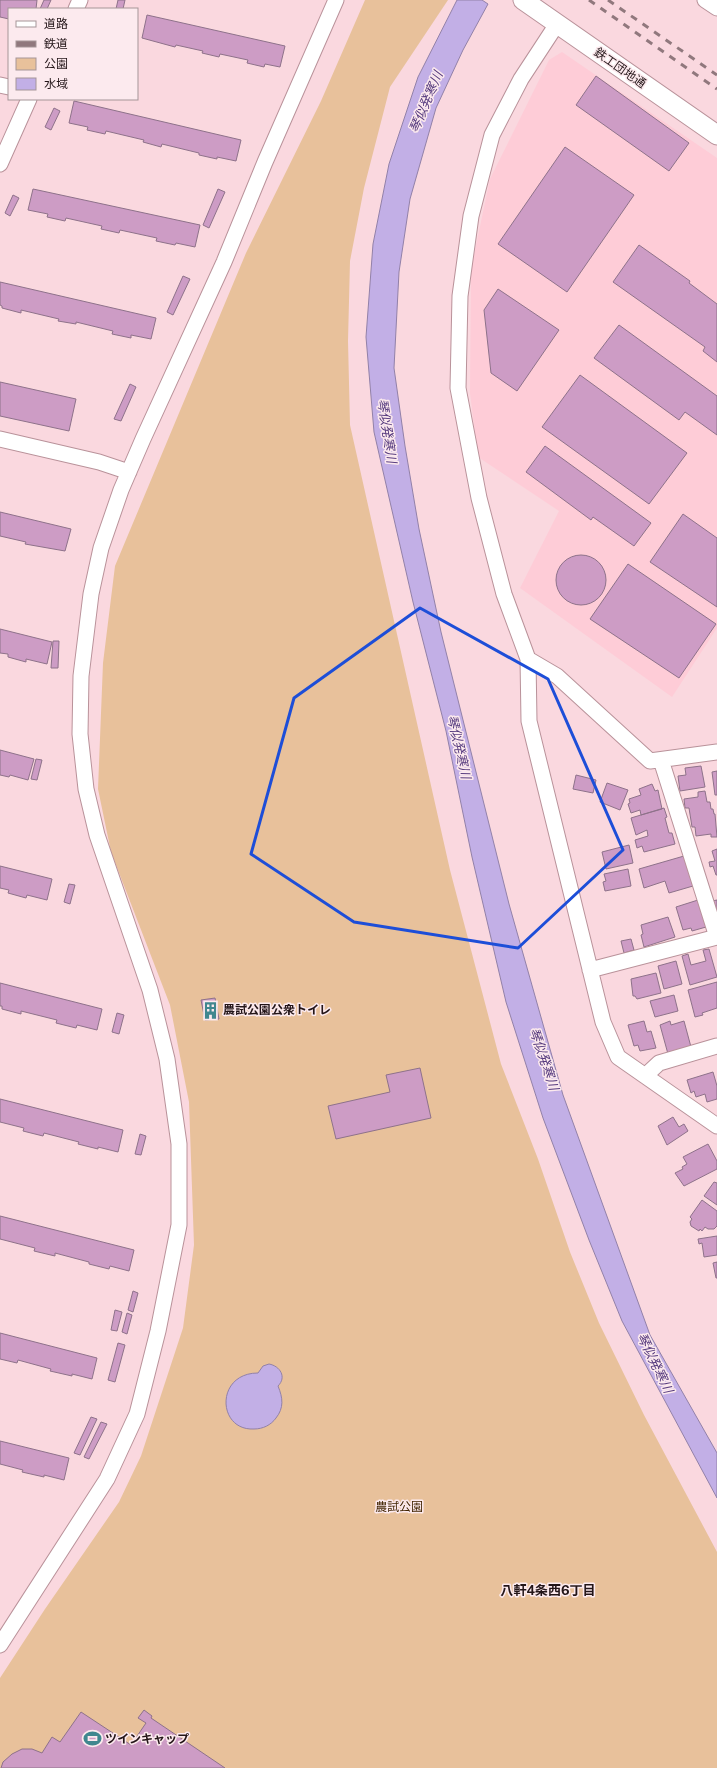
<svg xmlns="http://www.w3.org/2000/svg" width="717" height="1768" font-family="'Public Sans','Noto Sans JP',sans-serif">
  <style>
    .built { fill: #feccd7 }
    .green { fill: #e8c19b }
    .water { fill: #c2afe6; stroke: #9281a8 }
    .building { fill: #cd9cc5; stroke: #8e728a }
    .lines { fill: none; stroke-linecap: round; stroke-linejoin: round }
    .minor-casing { stroke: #b9929a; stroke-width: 17 }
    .tertiary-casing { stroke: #b9929a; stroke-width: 21 }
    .minor { stroke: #fff; stroke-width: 15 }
    .tertiary { stroke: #fff; stroke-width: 19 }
    .rail { stroke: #90787d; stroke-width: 3; stroke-dasharray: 7 7; stroke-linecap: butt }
    .marked { fill: none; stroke: #1d4ed8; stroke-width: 3; stroke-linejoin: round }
    .labels { text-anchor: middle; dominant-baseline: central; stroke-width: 3; stroke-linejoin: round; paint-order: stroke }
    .street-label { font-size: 12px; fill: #231518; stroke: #fceaee }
    .poi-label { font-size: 12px; font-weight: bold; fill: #231518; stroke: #fceaee; text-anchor: start }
    .park-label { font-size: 12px; fill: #412400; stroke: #fceaee }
    .water-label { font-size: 13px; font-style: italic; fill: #573c7f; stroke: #fceaee }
    .neighbourhood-label { font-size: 13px; font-weight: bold; fill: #231518; stroke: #fceaee }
  </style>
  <rect width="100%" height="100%" fill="#fad8df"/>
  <path class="built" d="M562 52 717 158V628L672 697 520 588 559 511 478 457 470 393 471 269 490 179 549 60Z"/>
  <path class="green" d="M365 0H448L390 87 364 188 350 261 348 341 350 425 450 870 501 1064 538 1159 570 1252 599 1323 644 1415 717 1552V1768H0V1678L45 1609 119 1502 141 1456 183 1328 194 1245 189 1102 170 1005 111 852 98 789 103 663 115 566 246 253 321 101Z"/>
  <path class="water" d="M457 0H482L488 4 463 50 436 108 410 199 399 272 394 368 405 446 419 529 441 632 509 904 563 1095 650 1335 717 1453V1498L622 1321 589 1240 543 1118 506 1002 472 857 446 731 413 602 374 432 366 337 373 244 389 164 418 77Z
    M269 1364C280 1366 287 1377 278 1386 283 1398 284 1408 276 1418 271 1425 263 1429 254 1429 217 1431 215 1373 258 1373L263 1366Z"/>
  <path class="building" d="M0 0H37L36 9H9V19L0 17Z
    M44 0H51L47 9H40Z
    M118 0H125L123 9H116Z
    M147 15 285 46 280 67 265 64 264 67 247 63 248 60 220 54 219 57 202 53 203 51 176 45 175 47 142 38Z
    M596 76 689 143 669 171 576 105Z
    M74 101 241 140 236 161 217 157V159L199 155V153L162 144 161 147 143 142 144 140 106 131 105 134 87 130 88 127 69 123Z
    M54 108 60 111 51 130 45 127Z
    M565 147 634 195 567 292 498 244Z
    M33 189 200 225 195 247 176 243 175 245 156 241 157 238 120 230 119 233 101 229 102 226 66 218 65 221 47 217 48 214 28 210Z
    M218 189 225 192 209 228 203 225Z
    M13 195 19 198 10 216 5 213Z
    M639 245 690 281 689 283 717 304V362L703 351 705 347 613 282Z
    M183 276 190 279 173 315 167 312Z
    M0 282 156 318 151 339 131 335V338L112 334 113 331 76 322V324L58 321 59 319 21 310V313L2 308V306L0 305Z
    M498 289 559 330 517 391 491 373 484 310Z
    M619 325 717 396V435L685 412 679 420 594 358Z
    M580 375 687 453 649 504 542 427Z
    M0 382 76 399 69 431 0 416Z
    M130 384 136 387 121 421 114 419Z
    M545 446 651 523 634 546 593 517 591 520 526 472Z
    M0 512 71 529 65 551 25 544 26 542 0 536Z
    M683 514 717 538V607L650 562Z
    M556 580a25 25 0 1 1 50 0a25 25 0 1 1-50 0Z
    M628 564 716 624 679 678 590 619Z
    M0 629 52 642 47 664 26 659V662L8 657V654L0 653Z
    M53 641H59L58 668H51Z
    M0 750 34 759 28 780 10 775 9 777 0 775Z
    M36 759 42 760 37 780 31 779Z
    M701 766 705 787 680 791 678 776 686 775 685 768Z
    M717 771V795H715L712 772Z
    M576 775 596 780 593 793 573 789Z
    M607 783 628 790 620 810 600 802Z
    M652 784 655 791 658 790 662 809 641 815 640 810 631 813 628 804 630 803 629 799 641 795 639 789Z
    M705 791 707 802H710L711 809H713L714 814H715L717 837H711V834L696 836 695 827H692L689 808H685L684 799 698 797V792Z
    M664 808 667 817 665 818 669 833H672L675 844 644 852 642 846 637 848 635 840 648 836 647 830 636 835 631 818Z
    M629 845 633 863 606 869 602 852Z
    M717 849V875H716L713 866 710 867 709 862 715 861 712 851Z
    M684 856 693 886 669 893 665 881 644 888 639 869Z
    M0 866 52 879 47 900 27 895 26 898 8 893 9 890 0 888Z
    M628 869 631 886 605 891 603 882 606 881 604 874Z
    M69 884 75 885 70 904 64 902Z
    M698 900 706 927 692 931 691 928 683 930 676 907Z
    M717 900V917L712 901Z
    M668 917 675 937 644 947 641 935 643 934 641 925Z
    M631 939 634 950 624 953 621 941Z
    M709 949 717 977 690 985 682 956 688 954 691 965 706 961 703 950Z
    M676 961 682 984 664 989 658 966Z
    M656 973 661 993 637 999 635 996H633L631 979Z
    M717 982V1008L702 1013 703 1015 695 1017 688 990Z
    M0 983 102 1009 97 1030 77 1025 76 1028 56 1023 57 1020 21 1011V1014L2 1009V1006H0Z
    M674 995 678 1011 655 1017 650 1001Z
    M215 998 219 1019 205 1020 201 1000Z
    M117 1013 124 1015 119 1034 112 1032Z
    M644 1021 647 1032 651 1031 656 1048 640 1051 638 1045 634 1046 628 1025Z
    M670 1021 671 1025 684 1021 691 1047 668 1054 660 1025Z
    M420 1068 431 1118 336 1139 328 1106 390 1092 386 1075Z
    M713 1072 717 1086V1099L707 1102 705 1094 696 1097 694 1091 691 1093 687 1080Z
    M0 1099 123 1130 118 1152 98 1147V1149L78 1144 79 1142 44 1133 43 1136 23 1131 24 1128 0 1122Z
    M673 1117 679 1127 684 1124 688 1131 667 1145 658 1126Z
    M140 1134 146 1136 141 1155 135 1154Z
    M708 1144 717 1161V1169L684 1186 675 1173 683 1169 682 1167 687 1164 683 1157Z
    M714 1182 717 1183V1205L704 1196Z
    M702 1200 717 1211V1226L714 1229H708L705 1227 702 1231 700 1229 699 1231 691 1226 690 1222 692 1219 690 1217Z
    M0 1216 134 1250 129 1271 110 1266 109 1269 89 1264V1262L55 1253V1256L34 1251 35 1248 0 1239Z
    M717 1236V1255L704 1257 702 1243 699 1244 698 1239Z
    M717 1262V1278H716L713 1263Z
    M133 1291 138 1293 133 1312 128 1310Z
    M115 1310 122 1312 117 1331 111 1330Z
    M127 1313 132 1315 127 1334 122 1332Z
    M0 1333 97 1358 92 1379 72 1374V1376L50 1371 51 1369 18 1360 17 1363 0 1359Z
    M118 1343 125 1345 115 1382 108 1380Z
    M91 1417 97 1419 80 1455 74 1453Z
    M101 1422 107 1424 89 1459 84 1457Z
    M0 1441 69 1458 64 1480 44 1475V1477L22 1472 23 1470 0 1464Z
    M144 1710 152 1716 151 1718 225 1768H1L3 1762 12 1754 22 1749H32L42 1753 52 1737 60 1742 81 1712 131 1745 146 1723 138 1718Z"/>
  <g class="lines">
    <defs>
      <path id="minor" d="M705 0 717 8
        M76 9 80 0
        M557 24 521 79 492 135 471 216 460 296 458 388 479 498 504 594 528 659 529 721 603 1022 618 1057 717 1126
        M0 85 9 87
        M0 164 29 99
        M0 439 99 462 129 472
        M528 659 557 676 650 761 717 752
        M661 760 717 937
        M590 970 717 937
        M645 1076 659 1063 717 1046
        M0 1645 107 1479 137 1414 158 1331 179 1225V1144L167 1059 150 990 97 835 86 789 80 734 81 676 91 594 101 548 121 490 143 439 224 262 265 162 336 0"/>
      <path id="tertiary" d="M523 0 717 135"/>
    </defs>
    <use href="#minor" class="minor-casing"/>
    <use href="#tertiary" class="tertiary-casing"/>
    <use href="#minor" class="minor"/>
    <use href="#tertiary" class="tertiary"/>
    <path class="rail" d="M589 0 717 89
      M608 0 717 75"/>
  </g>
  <path class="marked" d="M420 608 548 679 623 850 518 948 354 922 251 854 294 698Z"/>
  <defs>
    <symbol id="building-bare" viewBox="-9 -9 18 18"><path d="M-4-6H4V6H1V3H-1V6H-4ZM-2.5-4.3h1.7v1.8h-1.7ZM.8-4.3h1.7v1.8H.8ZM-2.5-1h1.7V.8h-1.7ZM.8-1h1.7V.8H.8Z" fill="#40878f" stroke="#fceaee" stroke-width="2.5" paint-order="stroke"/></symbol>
    <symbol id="stadium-bare" viewBox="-9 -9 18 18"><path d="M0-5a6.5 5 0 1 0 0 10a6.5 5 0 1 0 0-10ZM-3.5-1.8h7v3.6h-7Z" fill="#40878f" stroke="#fceaee" stroke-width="2.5" paint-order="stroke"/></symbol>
  </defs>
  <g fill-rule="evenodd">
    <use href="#building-bare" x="198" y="998" width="25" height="25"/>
    <use href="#stadium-bare" x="80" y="1726" width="25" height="25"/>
  </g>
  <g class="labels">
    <g class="street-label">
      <text transform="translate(620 68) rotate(35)">鉄工団地通</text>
    </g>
    <g class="poi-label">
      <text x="223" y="1010">農試公園公衆トイレ</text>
      <text x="105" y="1739">ツインキャップ</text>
    </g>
    <g class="park-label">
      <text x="399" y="1507">農試公園</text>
    </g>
    <g class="water-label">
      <text transform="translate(426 102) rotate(-67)">琴似発寒川</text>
      <text transform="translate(387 431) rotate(81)">琴似発寒川</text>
      <text transform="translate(459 747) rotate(77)">琴似発寒川</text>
      <text transform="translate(544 1059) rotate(71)">琴似発寒川</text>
      <text transform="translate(655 1363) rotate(64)">琴似発寒川</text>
    </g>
    <g class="neighbourhood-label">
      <text x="548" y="1590">八軒4条西6丁目</text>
    </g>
  </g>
  <rect x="8" y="8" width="130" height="92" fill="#fceaee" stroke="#a59598"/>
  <rect x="16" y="21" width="20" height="6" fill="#ffffff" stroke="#a59598"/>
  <text x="44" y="28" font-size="12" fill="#231518">道路</text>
  <rect x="16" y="41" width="20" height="6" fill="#90787d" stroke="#a59598"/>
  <text x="44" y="48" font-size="12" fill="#231518">鉄道</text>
  <rect x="16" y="58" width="20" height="12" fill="#e8c19b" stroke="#a59598"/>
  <text x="44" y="68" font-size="12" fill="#231518">公園</text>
  <rect x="16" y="78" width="20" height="12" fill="#c2afe6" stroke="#a59598"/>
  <text x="44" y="88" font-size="12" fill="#231518">水域</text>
</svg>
